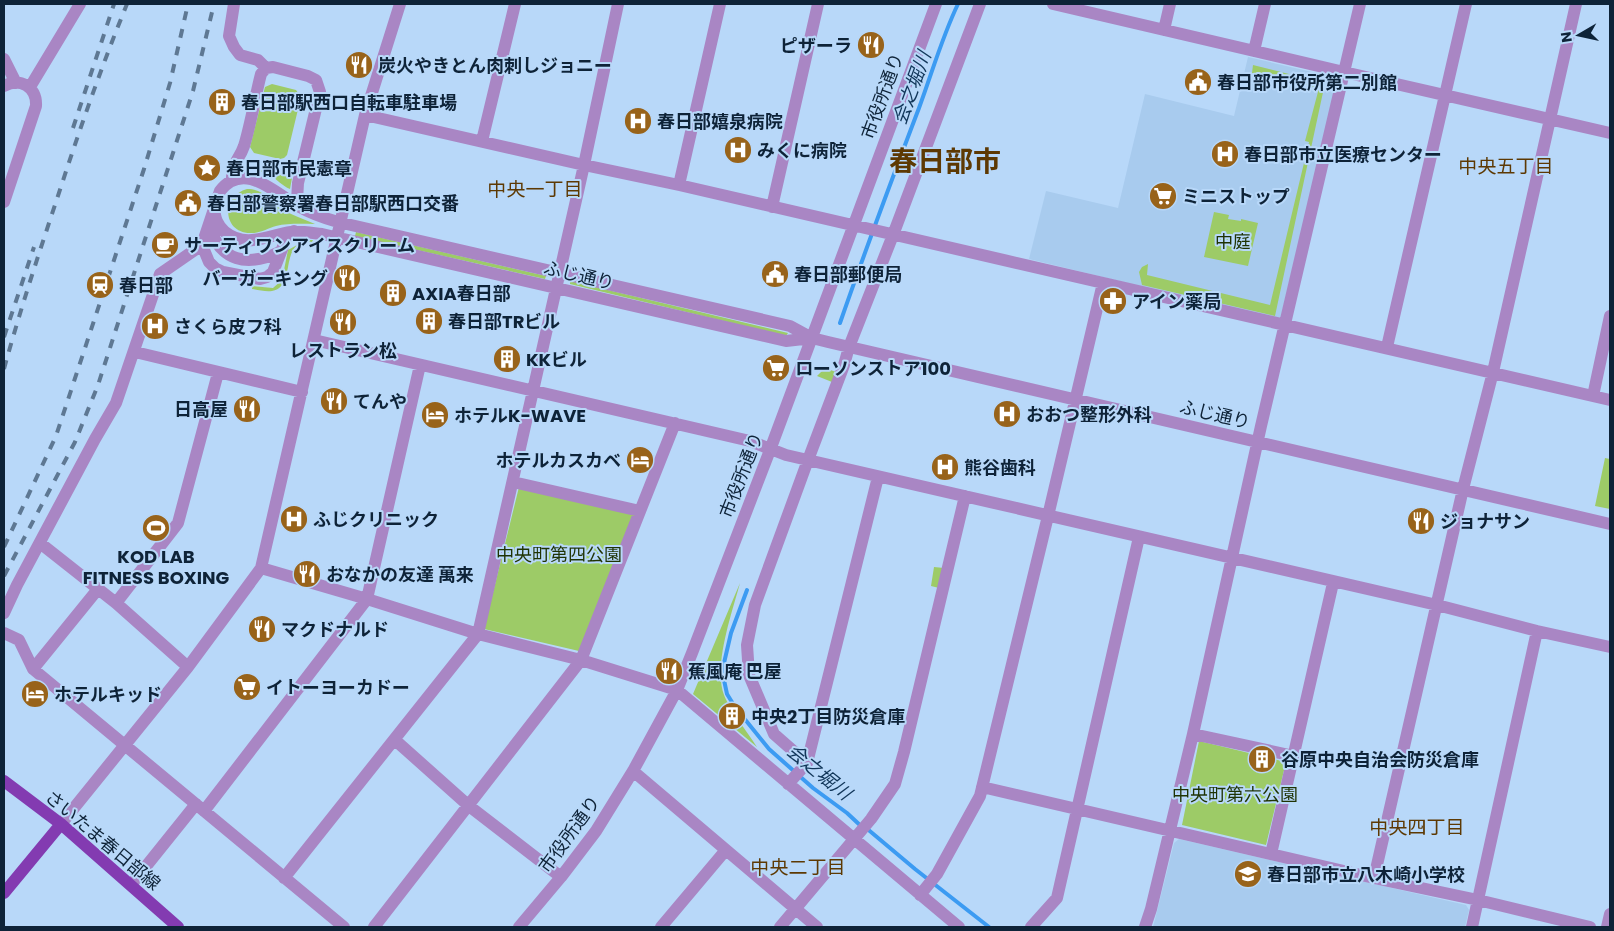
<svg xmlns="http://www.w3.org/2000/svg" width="1614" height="931" font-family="Poppins,'Noto Sans JP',sans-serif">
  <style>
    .built { fill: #a8cbee }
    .green { fill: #9dcb67 }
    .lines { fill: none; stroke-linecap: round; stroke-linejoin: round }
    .stream { stroke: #3c9bf2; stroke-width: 4 }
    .minor { stroke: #a986c4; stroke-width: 12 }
    .major { stroke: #833bb1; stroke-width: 12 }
    .rail { stroke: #5e7893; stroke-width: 4; stroke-dasharray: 9 9; stroke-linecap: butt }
    .labels { text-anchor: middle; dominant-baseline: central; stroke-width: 4; stroke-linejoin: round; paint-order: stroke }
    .poi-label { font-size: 18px; font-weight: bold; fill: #0e2338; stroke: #b8d8f9; text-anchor: start }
    .street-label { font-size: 18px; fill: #0e2338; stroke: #b8d8f9 }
    .park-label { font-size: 18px; fill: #1f3303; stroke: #b8d8f9 }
    .water-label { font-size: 19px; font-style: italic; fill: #113659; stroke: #b8d8f9 }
    .neighbourhood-label { font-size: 19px; fill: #5d3903; stroke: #b8d8f9 }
    .town-label { font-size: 28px; font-weight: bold; fill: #5d3903; stroke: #b8d8f9 }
  </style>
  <rect width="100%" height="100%" fill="#b8d8f9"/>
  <path class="built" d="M1248 57 1338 78 1280 320 1029 259 1046 191 1118 208 1145 94 1234 116Z
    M1179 839 1466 905 1469 910 1465 927H1153L1174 843Z"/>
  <path class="green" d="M1253 65 1325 83 1275 316 1142 285 1139 272 1142 267 1148 264 1147 275 1270 305 1309 142 1305 141 1319 88 1252 73Z
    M272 84 296 90 301 97 287 155 284 158 280 159 254 153 250 147 265 87Z
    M244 166 292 178 290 189C282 186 277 179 270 175 262 171 252 170 242 170Z
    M247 189C265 189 267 200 281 209 292 215 304 219 315 224 303 224 288 223 276 226 268 228 259 234 250 233 222 232 221 196 247 189Z
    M1214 212 1229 215 1228 219 1241 221V219L1258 223 1248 266 1204 257Z
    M356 232 546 276 545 279 355 236Z
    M306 240H313L312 242C277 239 298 287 272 291 266 292 258 290 252 289V286L273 288 282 280 288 250Z
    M570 281 788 333 786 336 570 284Z
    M825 368 836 372 832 382 817 376Z
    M1605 458 1610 459V509L1595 506Z
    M519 487 637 513 579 651 484 629Z
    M934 567 944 568 939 588 931 586Z
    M740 583C732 613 713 666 724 695 730 710 748 733 757 747L693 694Z
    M1199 741 1286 762 1266 845 1182 825Z"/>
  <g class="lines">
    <path class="stream" d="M840 323C865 251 892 179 919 108 932 73 942 37 958 4
      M747 590 731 633 724 663V680L727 694 735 707 769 749 813 788 847 813 862 827H865L915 869 989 927"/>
    <path class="minor" d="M234 4 229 36 234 47 240 55 258 60 266 68
      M1053 4 1344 72 1610 133
      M1164 30 1170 4
      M1254 51 1265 4
      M4 59 16 83
      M4 86C20 77 37 87 36 106L4 202
      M30 87 80 4
      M365 115 584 165 679 185 1610 400
      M482 141 515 4
      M232 181C231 162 239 161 244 146 251 123 255 97 261 74L266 68 273 67 308 76 316 80 320 92 298 183 297 201 300 207
      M679 185 720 4
      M772 207 818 4
      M214 208C215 218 217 225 225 232 246 249 268 235 291 232 301 231 312 233 322 234L786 341 812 338
      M209 225C220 262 247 267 280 252
      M294 231 286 239 273 272 267 277 260 279 223 272 215 268 209 262 202 245 220 191C244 160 275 193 298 206 310 213 324 218 338 222L790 326 812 338 828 342 1610 524
      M314 340 750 441 786 455 1437 605 1537 631 1610 647
      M1387 347 1466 4
      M135 352 302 392
      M1593 396 1610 316
      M513 482 640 511
      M40 543 116 603 188 667
      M261 568 367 599 478 634 581 660 677 690 959 927
      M116 603 178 523 218 373
      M4 613 17 585 95 439 116 403 160 274 202 245
      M4 633 19 640 33 669 344 927
      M33 669 98 589
      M1193 734 1294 756
      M395 740 469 806 561 877
      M807 763 774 734 749 675 747 645 755 605 808 460 844 365 849 347 893 235 980 4
      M633 771 817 927
      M788 784 807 763 878 477
      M982 787 1374 878 1478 900 1590 927
      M204 811 367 599 420 365
      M61 824 188 667 261 568 365 115 400 4
      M1271 854 1333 583
      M284 878 478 634 584 165 618 4
      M1374 878 1463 489 1493 372 1576 4
      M131 885 196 804
      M920 895 937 874 980 796 1048 516 1103 283
      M374 927 581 660 675 423
      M519 927 561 877 596 831 633 771 677 690 692 653 770 450 936 4
      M661 927 725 851
      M780 927 871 819 895 784 904 752 965 496
      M1031 927 1057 898 1139 537
      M1145 927 1151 909 1193 734 1261 426 1360 4
      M1472 927 1537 631
      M1607 927 1610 914"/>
    <path class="major" d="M4 781 61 824 178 927
      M4 893 61 824"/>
    <path class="rail" d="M73 128 114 4
      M4 337 34 247
      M4 369C19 314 37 259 55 205 77 137 100 70 127 4
      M4 547 56 436 144 169 170 83 188 4
      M4 576 75 442 98 385 193 91 214 4"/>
  </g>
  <defs>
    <symbol id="restaurant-disc" viewBox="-11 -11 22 22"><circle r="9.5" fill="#98631a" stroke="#b8d8f9"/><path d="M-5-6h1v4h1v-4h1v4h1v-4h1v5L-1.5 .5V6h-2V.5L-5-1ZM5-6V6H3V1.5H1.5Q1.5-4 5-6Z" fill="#fff"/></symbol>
    <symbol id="civic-disc" viewBox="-11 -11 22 22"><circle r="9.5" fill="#98631a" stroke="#b8d8f9"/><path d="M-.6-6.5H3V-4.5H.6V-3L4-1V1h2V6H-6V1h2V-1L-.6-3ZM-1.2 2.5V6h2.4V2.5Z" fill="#fff"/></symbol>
    <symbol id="building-disc" viewBox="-11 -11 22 22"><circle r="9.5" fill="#98631a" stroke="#b8d8f9"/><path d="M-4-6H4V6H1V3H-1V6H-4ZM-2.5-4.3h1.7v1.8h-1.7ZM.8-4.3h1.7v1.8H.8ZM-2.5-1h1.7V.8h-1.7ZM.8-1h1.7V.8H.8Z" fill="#fff"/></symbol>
    <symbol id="hospital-disc" viewBox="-11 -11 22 22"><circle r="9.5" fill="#98631a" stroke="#b8d8f9"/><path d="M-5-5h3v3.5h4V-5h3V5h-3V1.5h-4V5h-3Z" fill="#fff"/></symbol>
    <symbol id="sight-disc" viewBox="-11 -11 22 22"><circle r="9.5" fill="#98631a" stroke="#b8d8f9"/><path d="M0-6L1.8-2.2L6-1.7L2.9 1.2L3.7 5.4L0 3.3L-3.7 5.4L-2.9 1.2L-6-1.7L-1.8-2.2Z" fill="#fff"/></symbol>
    <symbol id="supermarket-disc" viewBox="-11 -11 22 22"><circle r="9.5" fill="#98631a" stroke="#b8d8f9"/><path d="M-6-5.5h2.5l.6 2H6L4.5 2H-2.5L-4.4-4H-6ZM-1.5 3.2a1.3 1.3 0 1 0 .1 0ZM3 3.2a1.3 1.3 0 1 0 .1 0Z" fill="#fff"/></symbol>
    <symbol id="cafe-disc" viewBox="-11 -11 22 22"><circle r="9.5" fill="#98631a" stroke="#b8d8f9"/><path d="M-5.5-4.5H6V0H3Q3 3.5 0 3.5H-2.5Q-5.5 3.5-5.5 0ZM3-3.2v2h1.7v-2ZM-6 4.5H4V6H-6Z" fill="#fff"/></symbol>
    <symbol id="station-disc" viewBox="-11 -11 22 22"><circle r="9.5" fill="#98631a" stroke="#b8d8f9"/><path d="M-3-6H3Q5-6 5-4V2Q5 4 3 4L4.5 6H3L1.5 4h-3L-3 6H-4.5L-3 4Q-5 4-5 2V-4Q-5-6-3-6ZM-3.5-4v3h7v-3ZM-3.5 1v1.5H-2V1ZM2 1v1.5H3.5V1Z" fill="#fff"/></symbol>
    <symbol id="pharmacy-disc" viewBox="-11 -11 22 22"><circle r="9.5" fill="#98631a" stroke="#b8d8f9"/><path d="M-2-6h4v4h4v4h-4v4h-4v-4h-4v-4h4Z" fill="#fff"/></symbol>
    <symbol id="hotel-disc" viewBox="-11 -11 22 22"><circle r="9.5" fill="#98631a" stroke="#b8d8f9"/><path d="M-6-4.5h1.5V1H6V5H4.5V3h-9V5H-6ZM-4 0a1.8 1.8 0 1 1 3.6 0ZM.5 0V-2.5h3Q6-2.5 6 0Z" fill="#fff"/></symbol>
    <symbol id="stadium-disc" viewBox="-11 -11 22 22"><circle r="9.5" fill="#98631a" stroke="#b8d8f9"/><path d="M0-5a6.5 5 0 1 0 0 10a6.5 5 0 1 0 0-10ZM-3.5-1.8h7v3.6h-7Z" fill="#fff"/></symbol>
    <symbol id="school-disc" viewBox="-11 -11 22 22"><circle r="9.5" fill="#98631a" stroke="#b8d8f9"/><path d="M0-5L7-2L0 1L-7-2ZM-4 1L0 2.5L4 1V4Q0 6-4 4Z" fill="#fff"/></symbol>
  </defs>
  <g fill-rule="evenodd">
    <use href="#restaurant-disc" x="855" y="29" width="32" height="32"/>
    <use href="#restaurant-disc" x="343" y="49" width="32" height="32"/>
    <use href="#civic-disc" x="1182" y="66" width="32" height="32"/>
    <use href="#building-disc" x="206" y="86" width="32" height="32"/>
    <use href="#hospital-disc" x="622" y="105" width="32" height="32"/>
    <use href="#hospital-disc" x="722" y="134" width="32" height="32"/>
    <use href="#hospital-disc" x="1209" y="138" width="32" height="32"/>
    <use href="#sight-disc" x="191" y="152" width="32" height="32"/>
    <use href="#supermarket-disc" x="1147" y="180" width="32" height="32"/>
    <use href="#civic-disc" x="172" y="187" width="32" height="32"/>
    <use href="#cafe-disc" x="149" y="229" width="32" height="32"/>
    <use href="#civic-disc" x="759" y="258" width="32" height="32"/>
    <use href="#restaurant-disc" x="331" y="262" width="32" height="32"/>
    <use href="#station-disc" x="84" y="269" width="32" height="32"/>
    <use href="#building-disc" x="377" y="277" width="32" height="32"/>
    <use href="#pharmacy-disc" x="1097" y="285" width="32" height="32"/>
    <use href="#building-disc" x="413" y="305" width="32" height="32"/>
    <use href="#restaurant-disc" x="327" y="306" width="32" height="32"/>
    <use href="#hospital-disc" x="139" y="310" width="32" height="32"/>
    <use href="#building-disc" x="491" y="343" width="32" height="32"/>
    <use href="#supermarket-disc" x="760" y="352" width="32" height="32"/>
    <use href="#restaurant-disc" x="318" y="385" width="32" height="32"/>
    <use href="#restaurant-disc" x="231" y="393" width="32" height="32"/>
    <use href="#hospital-disc" x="991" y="398" width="32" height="32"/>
    <use href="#hotel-disc" x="419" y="399" width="32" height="32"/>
    <use href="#hotel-disc" x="624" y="444" width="32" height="32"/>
    <use href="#hospital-disc" x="929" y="451" width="32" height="32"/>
    <use href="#hospital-disc" x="278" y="503" width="32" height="32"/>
    <use href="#restaurant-disc" x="1405" y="505" width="32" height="32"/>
    <use href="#stadium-disc" x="140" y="512" width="32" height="32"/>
    <use href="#restaurant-disc" x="291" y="558" width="32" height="32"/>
    <use href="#restaurant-disc" x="246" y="613" width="32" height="32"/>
    <use href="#restaurant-disc" x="653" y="655" width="32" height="32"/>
    <use href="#supermarket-disc" x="231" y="671" width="32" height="32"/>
    <use href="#hotel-disc" x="19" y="678" width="32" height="32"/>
    <use href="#building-disc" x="716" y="700" width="32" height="32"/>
    <use href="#building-disc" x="1246" y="743" width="32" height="32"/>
    <use href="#school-disc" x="1232" y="858" width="32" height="32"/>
  </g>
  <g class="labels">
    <g class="poi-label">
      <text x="852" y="45" text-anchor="end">ピザーラ</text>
      <text x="378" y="65">炭火やきとん肉刺しジョニー</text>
      <text x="1217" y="82">春日部市役所第二別館</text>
      <text x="241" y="102">春日部駅西口自転車駐車場</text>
      <text x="657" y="121">春日部嬉泉病院</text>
      <text x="757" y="150">みくに病院</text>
      <text x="1244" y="154">春日部市立医療センター</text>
      <text x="226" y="168">春日部市民憲章</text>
      <text x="1182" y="196">ミニストップ</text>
      <text x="207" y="203">春日部警察署春日部駅西口交番</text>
      <text x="184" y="245">サーティワンアイスクリーム</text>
      <text x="794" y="274">春日部郵便局</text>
      <text x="328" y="278" text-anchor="end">バーガーキング</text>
      <text x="119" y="285">春日部</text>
      <text x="412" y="293">AXIA春日部</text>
      <text x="1132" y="301">アイン薬局</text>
      <text x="448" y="321">春日部TRビル</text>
      <text x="174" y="326">さくら皮フ科</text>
      <text x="343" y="350" text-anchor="middle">レストラン松</text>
      <text x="526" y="359">KKビル</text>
      <text x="795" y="368">ローソンストア100</text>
      <text x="353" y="401">てんや</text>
      <text x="228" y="409" text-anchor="end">日高屋</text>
      <text x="1026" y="414">おおつ整形外科</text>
      <text x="454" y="415">ホテルK-WAVE</text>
      <text x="621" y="460" text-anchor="end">ホテルカスカベ</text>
      <text x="964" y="467">熊谷歯科</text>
      <text x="313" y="519">ふじクリニック</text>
      <text x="1440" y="521">ジョナサン</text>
      <text x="156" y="556" text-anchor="middle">KOD LAB<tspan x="156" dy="21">FITNESS BOXING</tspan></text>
      <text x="326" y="574">おなかの友達 萬来</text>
      <text x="281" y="629">マクドナルド</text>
      <text x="688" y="671">蕉風庵 巴屋</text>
      <text x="266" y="687">イトーヨーカドー</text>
      <text x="54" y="694">ホテルキッド</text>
      <text x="751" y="716">中央2丁目防災倉庫</text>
      <text x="1281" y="759">谷原中央自治会防災倉庫</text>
      <text x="1267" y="874">春日部市立八木崎小学校</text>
    </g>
    <g class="street-label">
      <text transform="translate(882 96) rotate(-70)">市役所通り</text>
      <text transform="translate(579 275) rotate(13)">ふじ通り</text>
      <text transform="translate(1215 414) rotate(13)">ふじ通り</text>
      <text transform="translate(741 475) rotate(-69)">市役所通り</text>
      <text transform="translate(569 834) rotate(-54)">市役所通り</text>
      <text transform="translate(103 840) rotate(40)">さいたま春日部線</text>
    </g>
    <g class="park-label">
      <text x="1233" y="241">中庭</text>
      <text x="559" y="554">中央町第四公園</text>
      <text x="1235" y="794">中央町第六公園</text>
    </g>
    <g class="water-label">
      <text transform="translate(912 88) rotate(-70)">会之堀川</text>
      <text transform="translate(819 772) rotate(39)">会之堀川</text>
    </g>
    <g class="neighbourhood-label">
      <text x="1506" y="166">中央五丁目</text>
      <text x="535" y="189">中央一丁目</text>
      <text x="1417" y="827">中央四丁目</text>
      <text x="798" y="867">中央二丁目</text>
    </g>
    <g class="town-label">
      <text x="945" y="161">春日部市</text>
    </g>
  </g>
  <rect width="1614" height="931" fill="none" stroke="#0e2338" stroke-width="10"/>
  <g transform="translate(1579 35) rotate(261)" stroke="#b8d8f9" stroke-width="4" paint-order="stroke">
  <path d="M0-4L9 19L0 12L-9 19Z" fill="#0e2338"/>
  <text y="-8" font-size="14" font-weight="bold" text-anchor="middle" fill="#0e2338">N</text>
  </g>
</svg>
